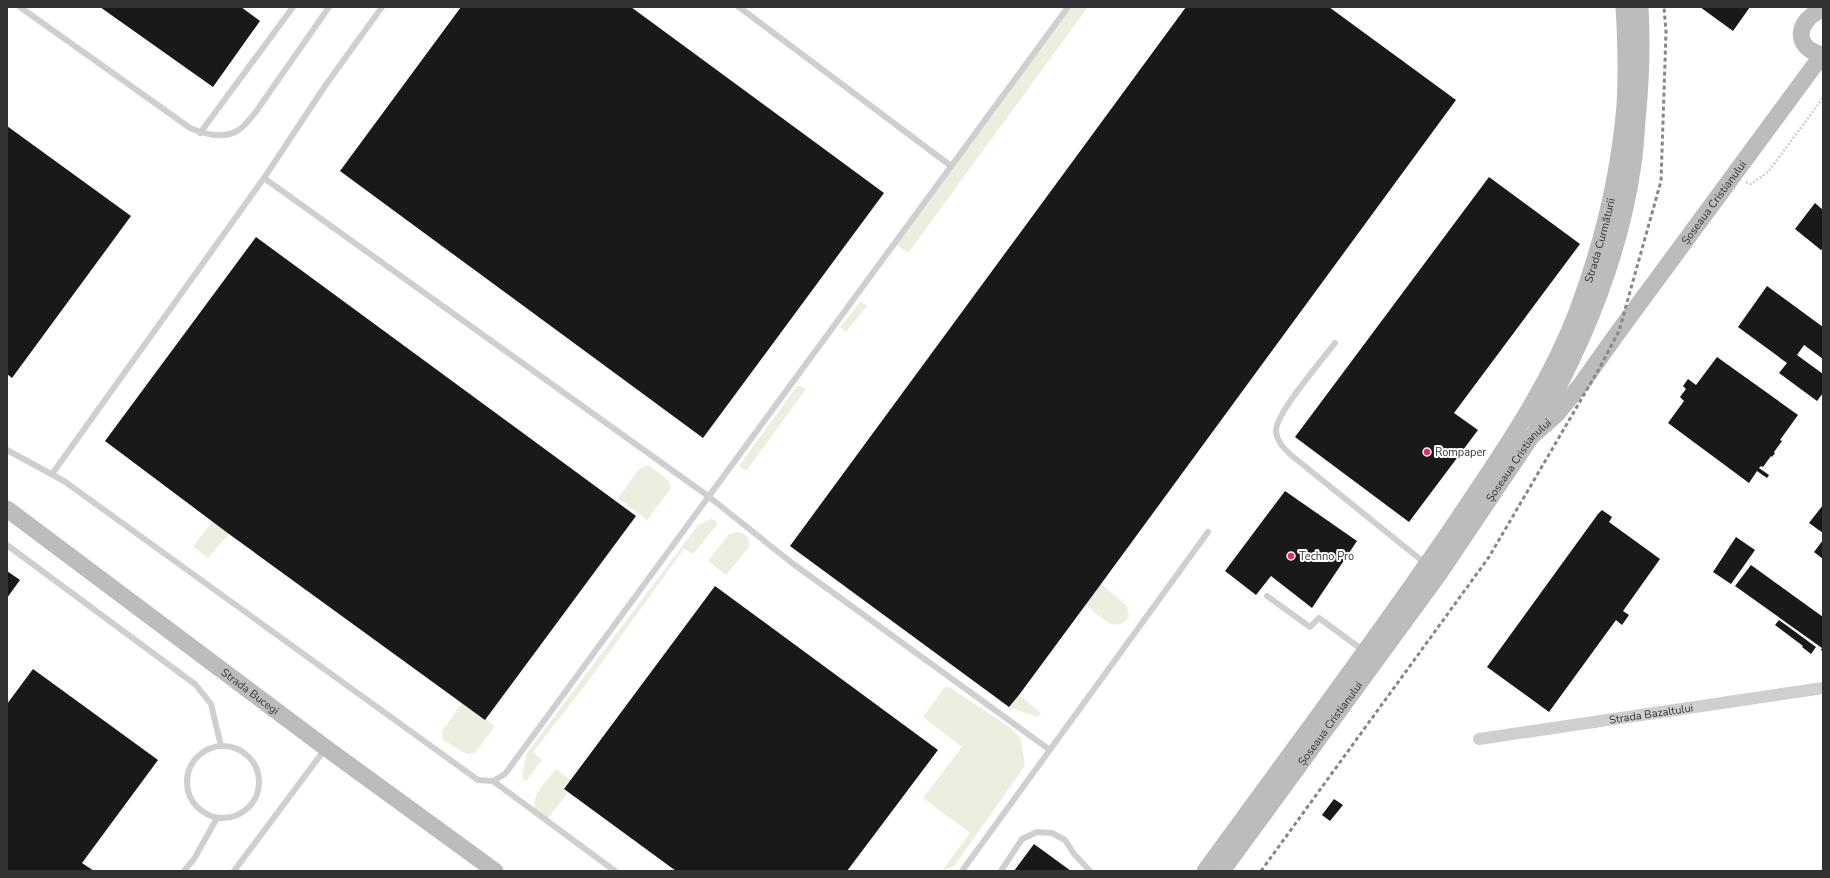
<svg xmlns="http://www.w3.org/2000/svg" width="1830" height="878" font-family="'Nunito Sans',sans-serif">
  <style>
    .green { fill: #eaefdf }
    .building { fill: #191919 }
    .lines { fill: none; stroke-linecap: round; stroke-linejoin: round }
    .path { stroke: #cfcfcf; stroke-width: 2.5; stroke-dasharray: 2 2; stroke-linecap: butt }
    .lane { stroke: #cfcfcf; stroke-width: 6 }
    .street { stroke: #cfcfcf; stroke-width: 12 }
    .secondary { stroke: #bcbcbc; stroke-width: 17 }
    .rail { stroke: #878787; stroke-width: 3; stroke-dasharray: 4 3; stroke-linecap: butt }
    .poi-dot { fill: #f22a58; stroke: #fff; stroke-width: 1.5 }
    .labels { text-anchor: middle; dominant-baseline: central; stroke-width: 4; stroke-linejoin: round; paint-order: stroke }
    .street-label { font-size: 11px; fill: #323232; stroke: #fff }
    .poi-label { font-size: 11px; fill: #323232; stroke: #fff; text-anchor: start }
  </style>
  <rect width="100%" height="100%" fill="#fff"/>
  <path class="green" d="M1071 7H1088L908 253 897 245Z
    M861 301 867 306 846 332 840 327Z
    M797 386H801L806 389 746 471 739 466Z
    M648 465 668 480 671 488 647 520 618 498 640 468Z
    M711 519 716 521 717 525 693 554 684 549 587 683 533 752 542 760 526 781 522 777 526 754 698 525Z
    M213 521 229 534 208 558 193 546Z
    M736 532 743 533 749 539V547L726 575 708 561 729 534Z
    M1101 584 1127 606 1129 617C1114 636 1099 615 1085 604Z
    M945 687 951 688 1011 728 1021 739 1025 766 954 866 942 871 970 833 923 798 962 747 923 717Z
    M1019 695 1041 713 1037 717 1009 707Z
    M463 702 495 726 475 753 467 754 443 740 442 731Z
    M556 769 571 780 564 789 568 793 548 818C544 816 539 814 537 811 527 799 549 778 556 769Z"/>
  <path class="building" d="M100 7H241L260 21 213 87Z
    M461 7H631L884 193 703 438 340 171Z
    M1186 7H1329L1456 100 1101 584 1019 695 1009 707 790 546Z
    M1700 7H1750L1733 31Z
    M7 126 131 216 12 378 7 374Z
    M1489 177 1580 244 1454 413 1478 430 1409 522 1295 437Z
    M1815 203 1823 210V249L1821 250 1795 229Z
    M256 237 636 516 485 720 229 534 105 441Z
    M1767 286 1823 327V359L1804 345 1797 355 1823 374V393L1817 401 1779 373 1787 363 1738 327Z
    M1717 357 1798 415 1780 440 1782 441 1774 452 1775 453 1772 457 1771 456 1763 467 1761 466 1759 468 1769 475 1767 478 1757 471 1749 483 1668 423 1684 401 1680 397 1686 389 1683 386 1688 379 1696 385Z
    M1285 491 1357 541 1312 608 1271 576 1256 595 1225 571Z
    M1823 505V533L1809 523Z
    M1602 510 1612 517 1609 522 1660 559 1623 611 1629 615 1622 625 1616 620 1549 712 1487 667 1598 514Z
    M1736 537 1755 550 1731 584 1713 572Z
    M1823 540V559L1814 552Z
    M1751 565 1823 617V652L1821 650 1822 648 1735 586Z
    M7 571 20 580 7 598Z
    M715 586 938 750 847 871H676L564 789Z
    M1779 620 1816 647 1811 654 1802 647 1803 646 1775 625Z
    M33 669 158 760 82 863 94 871H7V704Z
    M1334 799 1343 805 1330 821 1322 815Z
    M1034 844 1071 871H1014Z"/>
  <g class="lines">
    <path class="path" d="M1746 182 1751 184 1768 172 1823 98"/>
    <path class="lane" d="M20 7 190 128C206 135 225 140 240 129 246 125 250 118 255 113L329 7
      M739 7 951 166
      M200 133 293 7
      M264 178 325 86 382 7
      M1335 343C1323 359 1274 415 1276 432 1277 442 1284 449 1291 455L1426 564
      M7 450 64 481 478 780 493 781 505 774 1068 7
      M52 474 264 178 708 496 792 563 1050 750
      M7 545 196 685 211 704 221 746
      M1267 596 1310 627 1319 618 1364 651
      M187 782a36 36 0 1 1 72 0a36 36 0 1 1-72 0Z
      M493 781 615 871
      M184 871 194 859 217 818
      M234 871 325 749
      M962 871 1208 532
      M1001 871 1022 839 1037 832 1052 833 1065 840 1074 854 1090 871"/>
    <path class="street" id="s1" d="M1479 739 1823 688"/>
    <g class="secondary">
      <path d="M1823 9C1796 20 1792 48 1823 55"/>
      <path d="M1537 426C1583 345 1620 257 1633 164 1636 146 1636 128 1638 110 1641 76 1642 41 1640 7"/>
      <path id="s2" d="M7 509 326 748 495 871"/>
      <path id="s3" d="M1205 871C1289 755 1376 640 1456 522 1501 455 1548 388 1577 312 1602 246 1619 176 1625 106 1627 73 1626 40 1624 7"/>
      <path id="s4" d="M1222 871 1439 574 1531 437 1557 414 1582 383 1619 331 1822 55"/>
    </g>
    <path class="rail" d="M1261 871 1489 557 1599 369 1619 331 1661 181 1666 32 1664 7"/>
  </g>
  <g class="poi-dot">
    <circle cx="1427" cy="452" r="4"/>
    <circle cx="1291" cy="556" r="4"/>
  </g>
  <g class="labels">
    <g class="street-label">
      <text stroke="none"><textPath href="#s4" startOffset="831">Șoseaua Cristianului</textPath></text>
      <text stroke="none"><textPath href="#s3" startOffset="748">Strada Curmăturii</textPath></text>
      <text stroke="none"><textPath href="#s4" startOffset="507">Șoseaua Cristianului</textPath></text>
      <text stroke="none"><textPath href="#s2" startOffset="304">Strada Bucegi</textPath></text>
      <text stroke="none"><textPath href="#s1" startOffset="174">Strada Bazaltului</textPath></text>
      <text stroke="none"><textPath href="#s4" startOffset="183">Șoseaua Cristianului</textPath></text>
    </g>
    <g class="poi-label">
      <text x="1435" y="452">Rompaper</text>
      <text x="1299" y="556">Techno Pro</text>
    </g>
  </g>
  <rect width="1830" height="878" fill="none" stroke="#323232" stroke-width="16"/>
</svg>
